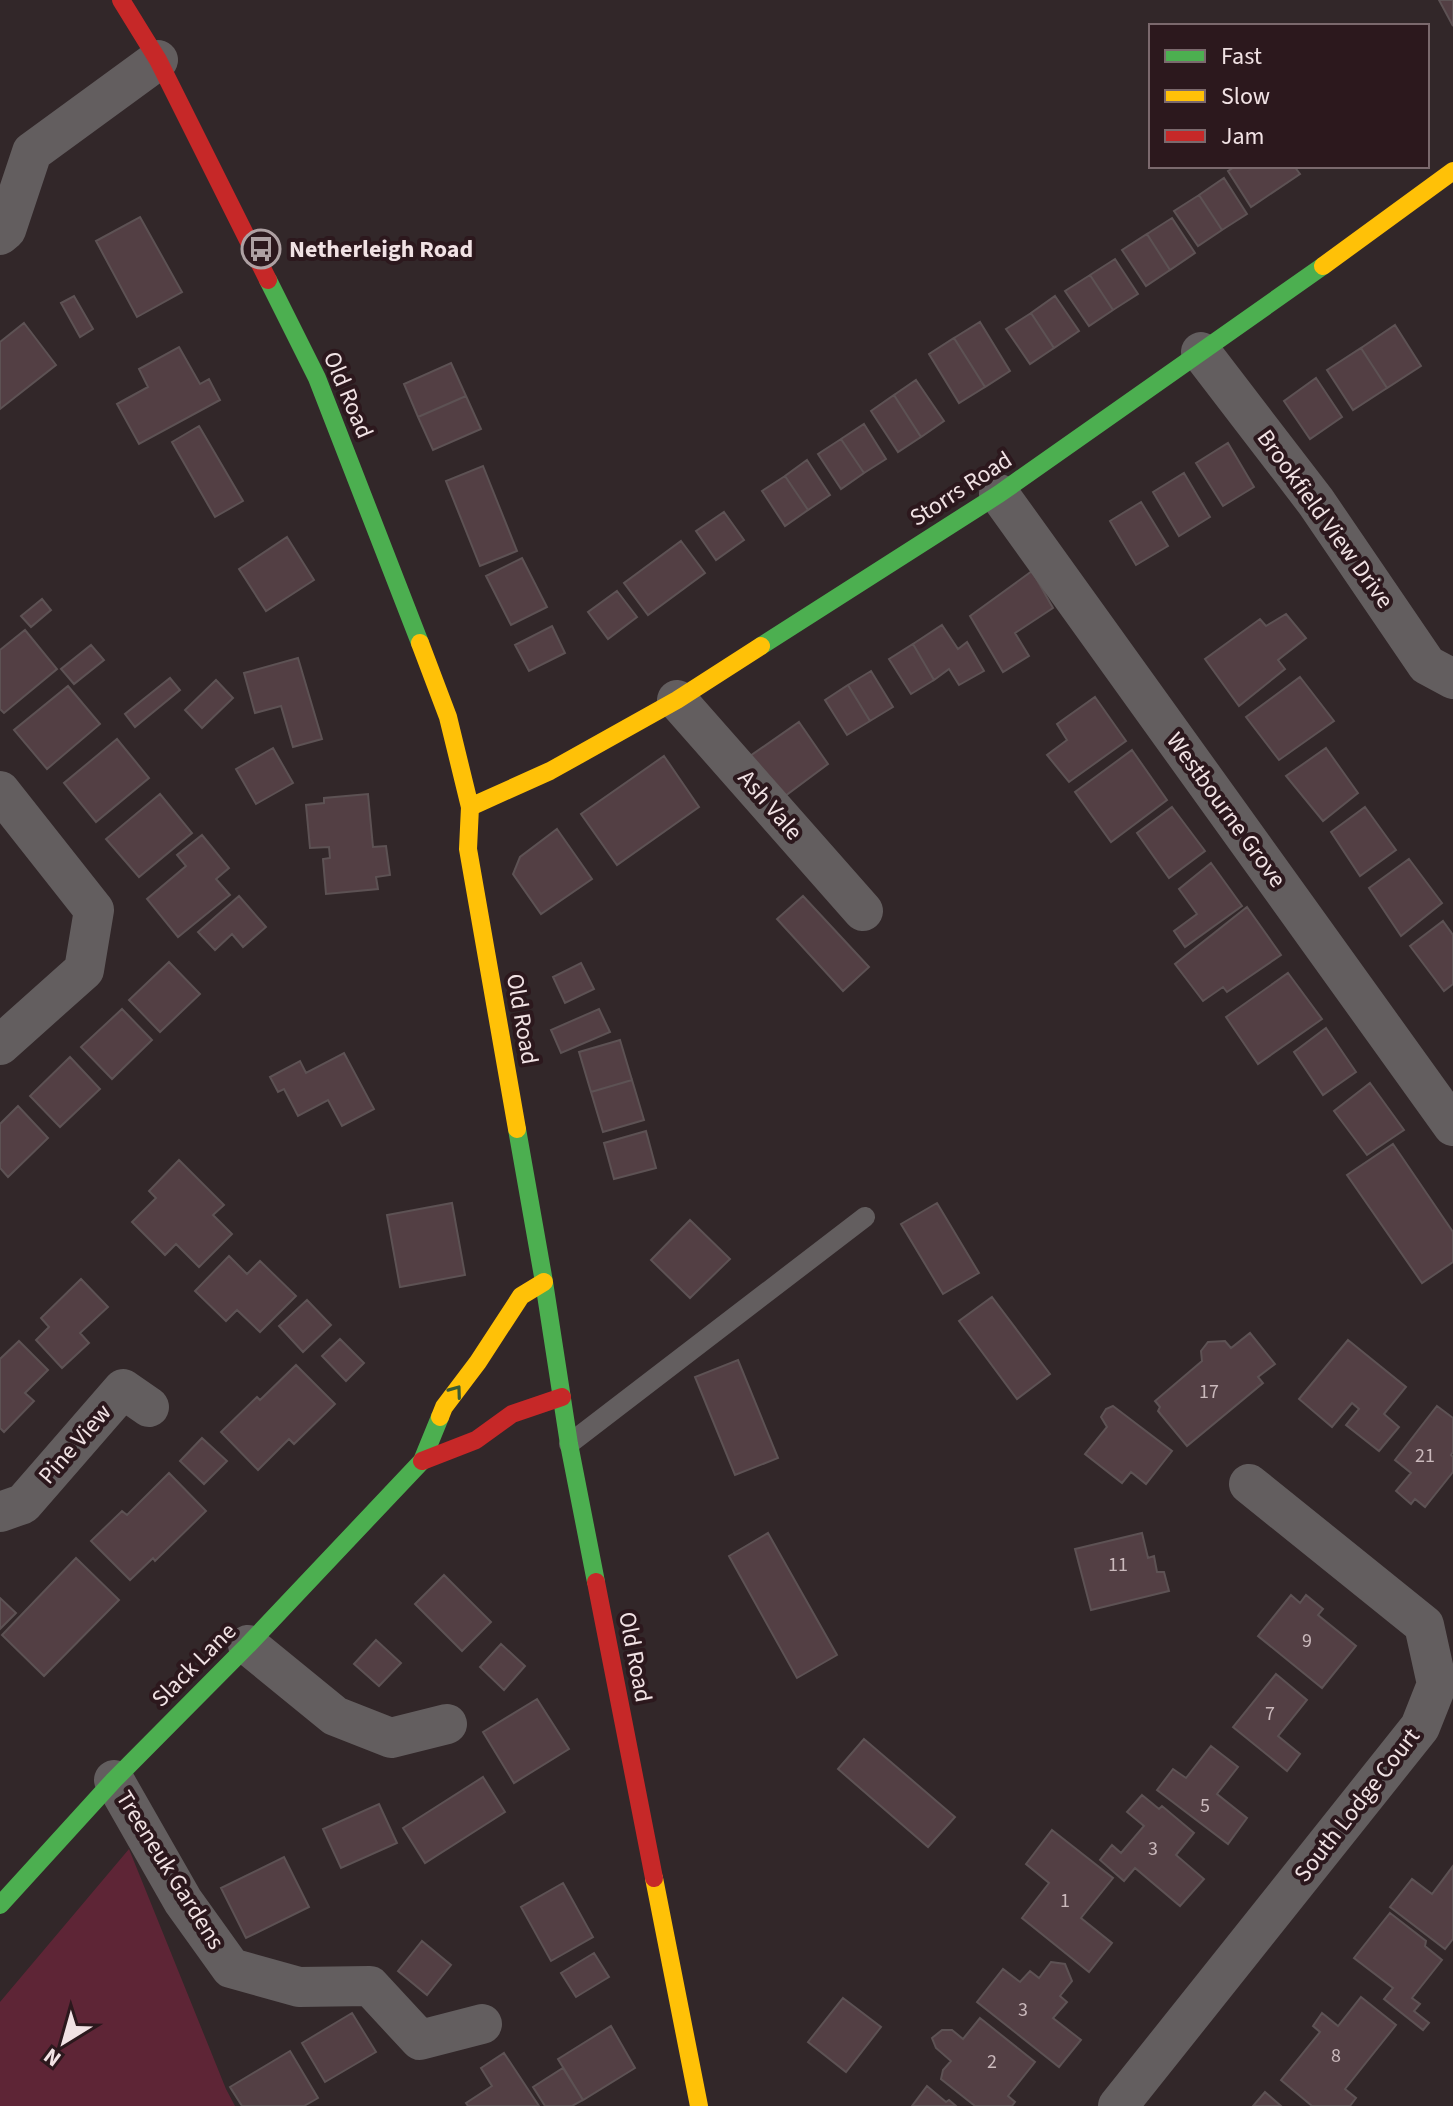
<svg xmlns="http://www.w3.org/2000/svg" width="1453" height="2106" font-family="'Source Sans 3',sans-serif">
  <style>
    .green { fill: #5e2536 }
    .building { fill: #533f44; stroke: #5d5254; stroke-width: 2 }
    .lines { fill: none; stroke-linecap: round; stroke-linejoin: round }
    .lane { stroke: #635e5f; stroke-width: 20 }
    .street { stroke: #635e5f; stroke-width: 40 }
    .fast { stroke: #4caf50; stroke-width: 18 }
    .slow { stroke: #ffc107; stroke-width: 18 }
    .jam { stroke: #c62828; stroke-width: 18 }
    .oneway { stroke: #3a5c34 }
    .labels { text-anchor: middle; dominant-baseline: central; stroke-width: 8; stroke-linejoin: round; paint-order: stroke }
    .number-label { font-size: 20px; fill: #cab9bc }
    .poi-label { font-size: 24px; font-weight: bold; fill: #f1e2e4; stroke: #2c181d; text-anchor: start }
    .street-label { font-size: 24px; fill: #f1e2e4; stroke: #2c181d }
  </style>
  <rect width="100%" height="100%" fill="#322729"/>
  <path class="green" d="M129 1849 226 2089 235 2106H0V2002Z"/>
  <path class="building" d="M1439 0H1453V26Z
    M1236 166H1294L1300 174 1251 207 1228 171Z
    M1224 178 1247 214 1222 230 1199 195Z
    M1199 195 1222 230 1198 246 1174 211Z
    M140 217 182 292 137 317 96 241Z
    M1172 218 1195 253 1170 270 1147 234Z
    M1147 234 1170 270 1146 286 1122 250Z
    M1115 259 1138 294 1113 310 1090 275Z
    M1090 275 1113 310 1089 326 1065 291Z
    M74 296 93 329 80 337 61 303Z
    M1055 296 1079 331 1054 348 1031 313Z
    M1031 313 1054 348 1030 364 1006 329Z
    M980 322 1010 371 985 387 954 338Z
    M24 323 56 365 0 409V342Z
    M1395 325 1421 366 1387 388 1361 348Z
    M954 338 985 387 959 403 929 354Z
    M179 347 200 384 209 379 220 400 139 444 117 404 148 387 139 369Z
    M1361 348 1387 388 1353 410 1327 370Z
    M451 363 466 396 418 417 404 384Z
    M1316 378 1342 417 1310 439 1284 401Z
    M916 380 944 421 921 437 894 395Z
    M894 395 921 437 898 452 871 411Z
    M466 396 481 429 433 450 418 417Z
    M864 424 886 459 864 473 841 439Z
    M199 426 243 501 215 517 172 442Z
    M841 439 864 473 841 489 818 454Z
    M1228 443 1254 487 1223 506 1196 463Z
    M807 460 830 495 808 510 785 476Z
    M483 466 517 551 480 566 446 481Z
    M1184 473 1210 517 1179 536 1153 492Z
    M785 476 808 510 785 526 762 491Z
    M1141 502 1168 546 1136 565 1110 521Z
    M724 512 744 540 716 560 696 531Z
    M287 537 314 580 266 611 239 569Z
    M681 541 705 573 648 615 624 583Z
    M522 558 547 607 511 625 486 576Z
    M1032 571 1053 608 1015 633 1029 656 1003 672 970 616Z
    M617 591 637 617 608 639 588 612Z
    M42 599 51 610 31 627 21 616Z
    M1286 614 1306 638 1278 660 1285 669 1239 706 1205 659 1260 619 1266 626Z
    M942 625 958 649 967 642 984 671 959 685 949 669 934 680 913 644Z
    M552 626 565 653 529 671 515 645Z
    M25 630 57 669 4 713 0 709V650Z
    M913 644 934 680 911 694 889 659Z
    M91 645 104 660 74 684 61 669Z
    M298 658 322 739 293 747 281 706 255 713 244 673Z
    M871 671 893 707 870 721 848 685Z
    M1300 677 1334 721 1279 760 1246 717Z
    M170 678 180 690 135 727 125 714Z
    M216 680 233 698 202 728 185 710Z
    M848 685 870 721 847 735 825 700Z
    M68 686 100 724 47 769 14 730Z
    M1095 697 1126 741 1069 782 1047 755 1067 740 1057 724Z
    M799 722 828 764 781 799 750 756Z
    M117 739 149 778 96 822 64 783Z
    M273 748 293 783 256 804 236 769Z
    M1326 748 1358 793 1323 821 1286 776Z
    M1132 750 1167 800 1111 842 1075 792Z
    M664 756 699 807 617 865 581 814Z
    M160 794 192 833 139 877 106 839Z
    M368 794 373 847 386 846 390 875 376 877 378 889 326 894 323 859 330 858 329 847 310 848 306 805 324 803V798Z
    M1172 807 1205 851 1169 878 1137 833Z
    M1365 807 1396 850 1360 876 1331 832Z
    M557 829 592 879 541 914 513 874 520 857Z
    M202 835 229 868 216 879 230 895 178 937 147 899 186 866 177 855Z
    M1409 859 1442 903 1401 936 1369 888Z
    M1211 863 1242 906 1185 947 1174 931 1197 914 1179 889Z
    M239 896 266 927 243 947 232 934 215 950 198 932Z
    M803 896 869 967 843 991 777 919Z
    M1247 907 1281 955 1227 992 1223 987 1203 1001 1175 964Z
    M1443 921 1453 935V984L1444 991 1410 946Z
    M169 962 200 994 160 1032 129 1000Z
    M581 963 594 989 565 1003 553 977Z
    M1288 973 1322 1019 1258 1064 1226 1017Z
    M122 1009 152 1040 112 1079 81 1047Z
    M599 1009 610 1032 561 1053 551 1030Z
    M1326 1028 1356 1072 1323 1095 1294 1052Z
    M620 1040 632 1080 591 1092 579 1052Z
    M344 1053 374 1109 342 1126 328 1100 298 1116 284 1089 278 1092 270 1077 300 1061 306 1073Z
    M70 1057 100 1089 60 1127 30 1096Z
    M632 1080 644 1120 603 1132 591 1092Z
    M1370 1083 1404 1130 1367 1155 1334 1111Z
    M18 1106 48 1138 8 1177 0 1168V1124Z
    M646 1131 656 1168 614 1179 604 1143Z
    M1393 1144 1453 1232V1262L1422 1283 1347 1175Z
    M179 1160 224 1205 213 1215 232 1234 199 1267 176 1244 165 1255 132 1222 156 1198 149 1191Z
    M452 1203 465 1275 400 1287 387 1215Z
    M937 1203 979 1273 943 1294 901 1224Z
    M690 1220 730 1259 690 1298 651 1260Z
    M229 1256 247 1274 260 1261 296 1296 260 1332 237 1310 226 1321 195 1291Z
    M81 1279 108 1307 80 1333 89 1343 62 1368 36 1340 49 1327 41 1318Z
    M992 1297 1050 1374 1017 1399 959 1321Z
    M307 1300 331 1325 303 1352 279 1326Z
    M1250 1333 1275 1364 1258 1377 1263 1383 1187 1446 1158 1411 1160 1407 1155 1401 1202 1361 1201 1351 1208 1342 1225 1341 1231 1348Z
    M340 1339 364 1363 346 1381 322 1356Z
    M1348 1340 1406 1387 1384 1414 1399 1427 1379 1451 1346 1425 1359 1409 1352 1403 1332 1427 1299 1399Z
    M19 1341 48 1370 25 1393 34 1401 4 1432 0 1428V1359Z
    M738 1360 778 1458 735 1475 695 1377Z
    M296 1365 335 1404 294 1444 289 1439 258 1470 221 1432 257 1397 260 1400Z
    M1113 1406 1172 1451 1146 1484 1131 1472 1122 1483 1085 1454 1107 1427 1101 1417 1106 1409Z
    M1437 1406 1453 1418V1452L1451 1455 1453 1457V1472L1425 1507 1415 1499 1411 1504 1396 1491 1411 1473 1395 1460Z
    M202 1438 227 1461 204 1484 180 1461Z
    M169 1473 206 1511 155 1561 153 1558 130 1580 91 1541 122 1511 127 1515Z
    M768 1533 837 1655 797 1678 729 1556Z
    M1142 1533 1148 1558 1154 1556 1157 1572H1164L1169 1591 1091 1610 1075 1549Z
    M76 1558 119 1600 44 1676 2 1635Z
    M444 1575 491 1622 462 1651 415 1604Z
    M1291 1595 1300 1603 1306 1595 1323 1609 1318 1615 1356 1646 1322 1688 1258 1636Z
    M0 1598 16 1613 0 1629Z
    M376 1640 401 1663 379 1686 354 1664Z
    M501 1644 525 1666 504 1690 480 1667Z
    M1276 1674 1307 1700 1278 1736 1300 1754 1287 1771 1233 1727Z
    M537 1699 569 1749 514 1783 483 1732Z
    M864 1739 955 1817 928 1847 838 1769Z
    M1211 1746 1238 1767 1217 1794 1247 1818 1228 1844 1157 1790 1173 1769 1186 1778Z
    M483 1777 505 1812 425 1863 403 1828Z
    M1142 1795 1159 1809 1162 1806 1194 1833 1176 1855 1204 1879 1180 1906 1135 1868 1124 1881 1100 1860 1112 1845 1121 1853 1144 1826 1127 1812Z
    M379 1804 397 1843 341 1868 323 1829Z
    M1052 1830 1113 1878 1081 1918 1112 1943 1089 1972 1022 1918 1049 1883 1026 1864Z
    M284 1857 309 1907 246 1938 221 1888Z
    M1453 1866V1939L1445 1949 1390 1907 1412 1879 1432 1894Z
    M563 1883 593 1937 551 1961 521 1907Z
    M1390 1913 1426 1941 1425 1946 1442 1960 1412 1998 1420 2004 1414 2011 1429 2023 1423 2030 1384 1999 1393 1988 1354 1958Z
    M422 1941 451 1965 427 1995 398 1971Z
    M594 1953 609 1977 576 1997 561 1973Z
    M1051 1962 1065 1964 1072 1981 1060 1996 1067 2002 1053 2018 1081 2040 1059 2067 977 2002 1003 1969 1020 1982 1030 1971 1039 1978Z
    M1361 1997 1396 2025 1345 2089 1356 2098 1350 2106H1312L1281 2080 1320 2032 1313 2026 1322 2013 1338 2026Z
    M843 1998 881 2027 846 2072 808 2042Z
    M352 2013 376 2052 325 2082 302 2043Z
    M980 2018 1035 2062 1008 2096 1015 2102 1012 2106H975L941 2079 943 2070 951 2061 936 2048 932 2038 942 2030H952L963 2039Z
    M611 2026 635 2068 583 2100 558 2059Z
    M290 2051 318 2098 304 2106H242L230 2087Z
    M504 2053 539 2106H468L466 2103 492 2086 481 2068Z
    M563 2068 583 2100 572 2106H545L533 2087Z
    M927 2086 946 2102 949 2100 956 2106H912Z
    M1265 2092 1281 2106H1253Z"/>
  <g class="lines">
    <path class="lane" d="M569 1444 865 1217"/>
    <path class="street" d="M0 235 6 230 32 152 158 60
      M1201 352 1316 502 1427 665 1453 679
      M999 494 1453 1126
      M677 700 863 911
      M0 791 94 910 84 970 0 1045
      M0 1512 23 1504 123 1389 149 1407
      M248 1645 335 1716 391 1738 447 1724
      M114 1780 183 1901 231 1968 299 1987 370 1986 420 2040 482 2024
      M1118 2106 1420 1727 1437 1684 1424 1625 1249 1484"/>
    <path class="fast" d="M268 280 317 378 420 643
      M761 646 999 494 1323 266
      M517 1129 544 1282 569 1444 596 1582
      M0 1905 114 1780 248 1645 422 1461 440 1417"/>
    <path class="slow" d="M1323 266 1453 171
      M420 643 448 717 470 807 468 849 517 1129
      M470 807 550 771 677 700 761 646
      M440 1417 444 1407 478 1362 521 1296 544 1282
      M654 1878 699 2106"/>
    <path class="jam" d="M121 0 158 60 268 280
      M422 1461 476 1440 512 1414 562 1397
      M596 1582 654 1878"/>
  </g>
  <defs><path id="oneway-chevron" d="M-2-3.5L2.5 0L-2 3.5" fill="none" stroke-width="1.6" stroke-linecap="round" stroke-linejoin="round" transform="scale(2)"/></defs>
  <use class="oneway" href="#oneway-chevron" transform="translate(456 1391) rotate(-54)"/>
  <defs>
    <symbol id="bus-ring" viewBox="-11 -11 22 22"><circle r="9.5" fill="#2c181d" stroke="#aea1a3" stroke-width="1.5"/><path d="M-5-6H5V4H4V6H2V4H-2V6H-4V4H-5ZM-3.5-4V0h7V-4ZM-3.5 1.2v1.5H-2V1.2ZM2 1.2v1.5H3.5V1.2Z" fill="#aea1a3"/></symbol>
  </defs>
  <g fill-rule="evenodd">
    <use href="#bus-ring" x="239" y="227" width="44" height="44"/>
  </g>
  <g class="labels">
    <g class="number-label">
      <text x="1209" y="1392">17</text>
      <text x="1425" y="1456">21</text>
      <text x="1118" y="1565">11</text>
      <text x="1307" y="1641">9</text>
      <text x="1270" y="1714">7</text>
      <text x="1205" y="1806">5</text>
      <text x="1153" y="1849">3</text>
      <text x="1065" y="1901">1</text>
      <text x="1023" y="2010">3</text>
      <text x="1336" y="2056">8</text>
      <text x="992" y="2062">2</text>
    </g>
    <g class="poi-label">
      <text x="289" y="249">Netherleigh Road</text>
    </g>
    <g class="street-label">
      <text transform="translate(348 395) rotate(67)">Old Road</text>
      <text transform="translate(961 489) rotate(-33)">Storrs Road</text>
      <text transform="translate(1325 519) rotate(54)">Brookfield View Drive</text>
      <text transform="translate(770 805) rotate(49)">Ash Vale</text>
      <text transform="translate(1226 810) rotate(54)">Westbourne Grove</text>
      <text transform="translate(522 1019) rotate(80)">Old Road</text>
      <text transform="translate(75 1444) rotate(-49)">Pine View</text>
      <text transform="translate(635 1657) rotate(79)">Old Road</text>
      <text transform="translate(194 1665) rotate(-45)">Slack Lane</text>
      <text transform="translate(1357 1805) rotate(-52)">South Lodge Court</text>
      <text transform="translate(170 1870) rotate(58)">Treeneuk Gardens</text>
    </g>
  </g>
  <rect x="1149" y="24" width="280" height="144" fill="#2c181d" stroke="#7b696d" stroke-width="2"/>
  <rect x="1165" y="50" width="40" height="12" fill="#4caf50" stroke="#7b696d" stroke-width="2"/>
  <text x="1221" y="64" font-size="24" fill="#f1e2e4">Fast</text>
  <rect x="1165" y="90" width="40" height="12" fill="#ffc107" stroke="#7b696d" stroke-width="2"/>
  <text x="1221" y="104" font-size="24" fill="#f1e2e4">Slow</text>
  <rect x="1165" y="130" width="40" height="12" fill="#c62828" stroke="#7b696d" stroke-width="2"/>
  <text x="1221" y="144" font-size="24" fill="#f1e2e4">Jam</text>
  <g transform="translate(64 2042) rotate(217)" stroke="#2c181d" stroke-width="6" paint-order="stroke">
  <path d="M0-6L14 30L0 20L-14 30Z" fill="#f1e2e4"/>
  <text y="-12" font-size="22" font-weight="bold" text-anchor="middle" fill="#f1e2e4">N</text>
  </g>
</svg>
